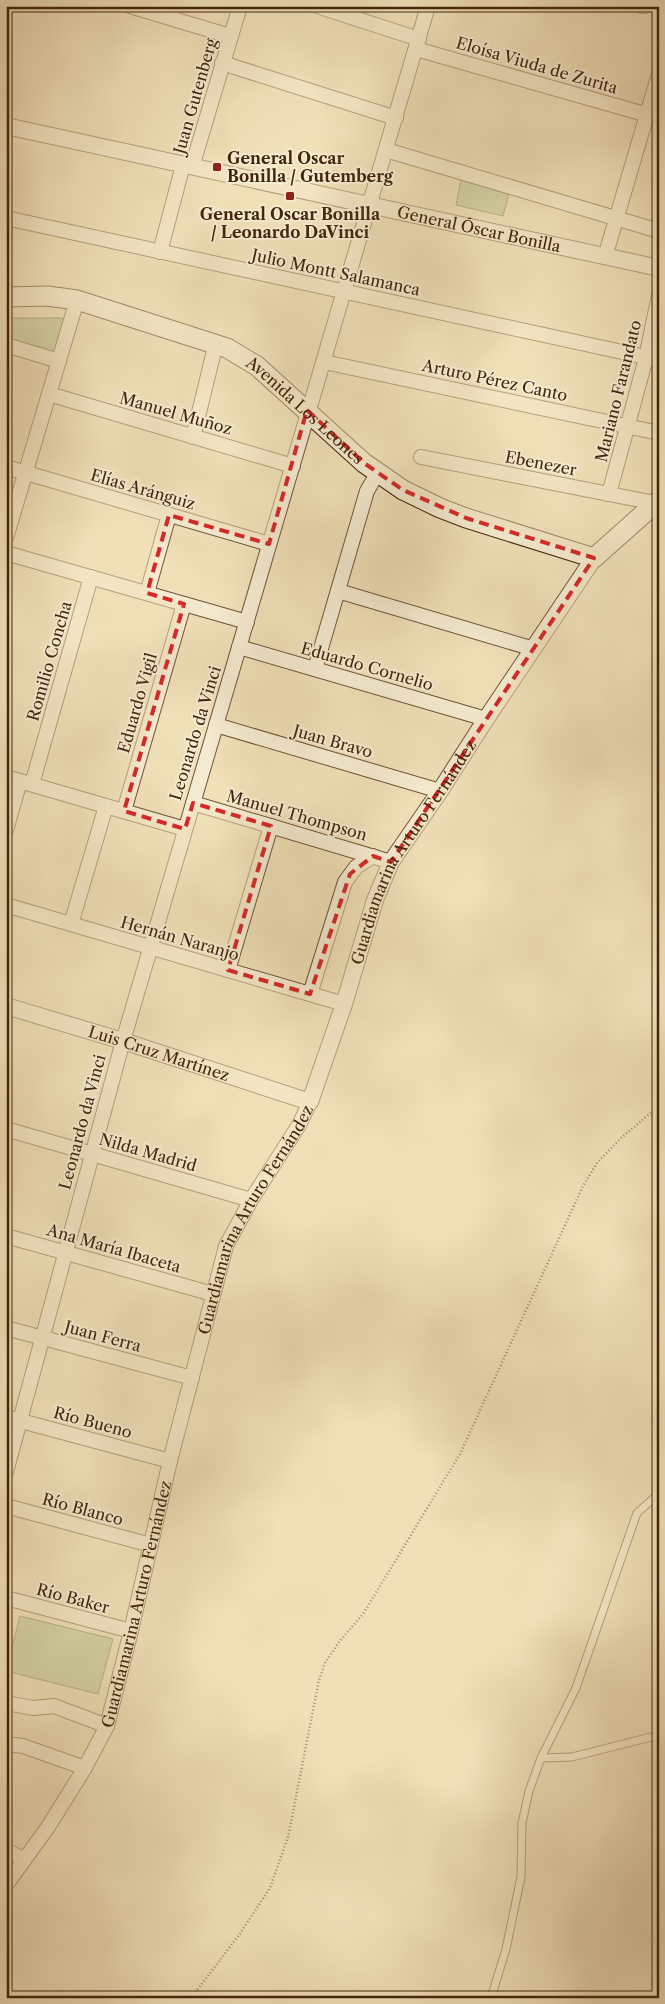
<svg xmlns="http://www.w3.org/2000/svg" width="665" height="2004" font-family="'Libre Caslon Text',serif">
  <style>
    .park { fill: #b4c393; stroke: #7c7450 }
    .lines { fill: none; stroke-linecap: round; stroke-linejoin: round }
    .service-casing { stroke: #6e5437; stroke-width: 9 }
    .minor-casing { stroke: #6e5437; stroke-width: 16 }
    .tertiary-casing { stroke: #6e5437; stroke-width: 18 }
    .secondary-casing { stroke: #43250c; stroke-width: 21 }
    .path { stroke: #43250c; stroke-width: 2.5; stroke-dasharray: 1 2.5; stroke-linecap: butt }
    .service { stroke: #f5ebd1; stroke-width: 7 }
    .minor { stroke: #f5ebd1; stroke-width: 14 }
    .tertiary { stroke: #f5ebd1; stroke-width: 16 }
    .secondary { stroke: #f5ebd1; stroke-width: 19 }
    .marked { fill: none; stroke: #d62828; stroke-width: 4; stroke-dasharray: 10 6; stroke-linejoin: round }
    .poi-dot { fill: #8f2418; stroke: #f5ebd1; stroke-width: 2 }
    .labels { text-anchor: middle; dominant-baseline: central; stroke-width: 4; stroke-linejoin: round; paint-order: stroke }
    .street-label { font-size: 16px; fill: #43250c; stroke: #f5ebd1 }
    .poi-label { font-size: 16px; font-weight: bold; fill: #43250c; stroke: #f5ebd1; text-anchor: start }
  </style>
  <rect width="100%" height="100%" fill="#f0e0b8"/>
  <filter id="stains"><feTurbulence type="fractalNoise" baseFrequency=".004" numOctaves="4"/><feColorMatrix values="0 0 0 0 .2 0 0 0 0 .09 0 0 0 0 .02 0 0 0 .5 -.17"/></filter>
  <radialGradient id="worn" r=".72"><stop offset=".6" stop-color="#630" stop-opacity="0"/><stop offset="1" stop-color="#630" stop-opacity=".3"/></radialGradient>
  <path class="park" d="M461 179 510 190 503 216 456 205Z
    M6 318H61L67 322 56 355 6 338Z
    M20 1616 113 1639 98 1694 6 1671Z"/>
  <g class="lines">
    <defs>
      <path id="service" d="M541 1758 572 1757 659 1735
        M491 1998 506 1949 521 1877 522 1823 529 1791 541 1758 576 1688 637 1513 655 1497 659 1496"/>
      <g id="minor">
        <path d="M130 6 230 36"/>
        <path d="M317 6 419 39"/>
        <path d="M642 6H644"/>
        <path d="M416 49 648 115"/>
        <path d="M222 63 396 118"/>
        <path d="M386 150 659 231"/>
        <path d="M192 167 240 6"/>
        <path d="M6 218 659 360"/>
        <path d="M160 252 183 165"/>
        <path d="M605 257 659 74"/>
        <path d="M6 345 59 361"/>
        <path d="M324 362 659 433"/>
        <path d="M49 394 293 466"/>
        <path d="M193 437 216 343"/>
        <path d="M421 457 655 503"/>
        <path d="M6 467 269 544"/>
        <path d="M609 494 646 358 659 295"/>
        <path d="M6 538 77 300"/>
        <path d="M6 553 247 622"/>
        <path d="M338 591 534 649"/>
        <path d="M147 593 169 515"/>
        <path d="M239 647 486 719"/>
        <path d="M315 669 367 491 377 474"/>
        <path d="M216 725 440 791"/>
        <path d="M6 777 185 829"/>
        <path d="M32 784 91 577"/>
        <path d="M193 803 391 862"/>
        <path d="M124 811 184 604"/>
        <path d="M6 830 20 781"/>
        <path d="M6 905 344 1004"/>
        <path d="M71 924 106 806"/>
        <path d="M228 970 271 826"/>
        <path d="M310 994 345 882 356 867 373 856"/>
        <path d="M6 1129 251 1200"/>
        <path d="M6 1236 213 1294"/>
        <path d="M6 1328 192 1378"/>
        <path d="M6 1417 170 1461"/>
        <path d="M6 1472 123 1041 428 6"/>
        <path d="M6 1506 151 1545"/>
        <path d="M6 1598 131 1631"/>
        <path d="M6 1703 33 1708 54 1706 107 1726"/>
        <path d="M6 1744 23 1746 85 1768"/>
        <path d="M6 1850 23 1859"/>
        <path id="s1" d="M6 1885 48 1827 83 1771 107 1726 131 1631 170 1461 226 1246 251 1200 299 1125 310 1102"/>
      </g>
      <g id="tertiary">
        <path id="s2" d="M6 126 659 268"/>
        <path id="s3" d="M6 1006 123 1041 310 1102 344 1004 375 900 391 862 440 791 486 719 594 558"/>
      </g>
      <g id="secondary">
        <path id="s4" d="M6 297 47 296 77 300 227 348 257 366 364 463 403 490 440 508 466 518 594 558 659 500"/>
      </g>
    </defs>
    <use href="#service" class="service-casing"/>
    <use href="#minor" class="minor-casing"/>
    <use href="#tertiary" class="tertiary-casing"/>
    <use href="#secondary" class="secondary-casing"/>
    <path class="path" d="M191 1998 239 1935 270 1888 288 1837 319 1680 325 1663 339 1642 363 1614 460 1454 583 1186 597 1163 621 1138 659 1106"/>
    <use href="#service" class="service"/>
    <use href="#minor" class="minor"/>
    <use href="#tertiary" class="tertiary"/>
    <use href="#secondary" class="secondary"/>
  </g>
  <path d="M0 0H665V2004H0ZM307 410 364 463 403 490 466 518 594 558 391 862 373 856 350 874 310 994 228 970 271 826 193 803 185 829 124 811 184 604 147 593 169 515 269 544Z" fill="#f0e0b8" fill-opacity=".55" fill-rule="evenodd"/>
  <path class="marked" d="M307 410 364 463 403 490 466 518 594 558 391 862 373 856 350 874 310 994 228 970 271 826 193 803 185 829 124 811 184 604 147 593 169 515 269 544Z"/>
  <g class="poi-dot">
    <rect x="212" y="162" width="10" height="10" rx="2.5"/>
    <rect x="285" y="191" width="10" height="10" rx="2.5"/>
  </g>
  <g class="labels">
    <g class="street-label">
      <text transform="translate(537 65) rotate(16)">Eloísa Viuda de Zurita</text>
      <text transform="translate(195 96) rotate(-74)">Juan Gutenberg</text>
      <text stroke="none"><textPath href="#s2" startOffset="484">General Óscar Bonilla</textPath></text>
      <text transform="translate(336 272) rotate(12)">Julio Montt Salamanca</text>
      <text transform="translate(495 380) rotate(12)">Arturo Pérez Canto</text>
      <text transform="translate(618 391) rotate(-76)">Mariano Farandato</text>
      <text stroke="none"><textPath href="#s4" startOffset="329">Avenida Los Leones</textPath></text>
      <text transform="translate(176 413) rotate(16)">Manuel Muñoz</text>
      <text transform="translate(541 463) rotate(11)">Ebenezer</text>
      <text transform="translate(143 489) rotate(16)">Elías Aránguiz</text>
      <text transform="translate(49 661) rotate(-74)">Romilio Concha</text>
      <text transform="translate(367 666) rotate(16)">Eduardo Cornelio</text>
      <text transform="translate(137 703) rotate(-74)">Eduardo Vigil</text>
      <text transform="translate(195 733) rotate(-73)">Leonardo da Vinci</text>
      <text transform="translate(333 741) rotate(16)">Juan Bravo</text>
      <text transform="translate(297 815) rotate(16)">Manuel Thompson</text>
      <text stroke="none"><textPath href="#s3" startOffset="591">Guardiamarina Arturo Fernández</textPath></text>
      <text transform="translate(180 938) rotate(16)">Hernán Naranjo</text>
      <text stroke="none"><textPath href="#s3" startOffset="160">Luis Cruz Martínez</textPath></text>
      <text transform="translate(82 1122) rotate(-75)">Leonardo da Vinci</text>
      <text transform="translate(148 1152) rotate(16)">Nilda Madrid</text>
      <text stroke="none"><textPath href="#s1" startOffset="719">Guardiamarina Arturo Fernández</textPath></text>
      <text transform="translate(114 1248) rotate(16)">Ana María Ibaceta</text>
      <text transform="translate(103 1336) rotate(15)">Juan Ferra</text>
      <text transform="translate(93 1422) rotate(15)">Río Bueno</text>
      <text transform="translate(83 1509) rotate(15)">Río Blanco</text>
      <text transform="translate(73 1598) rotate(15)">Río Baker</text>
      <text stroke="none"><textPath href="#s1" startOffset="314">Guardiamarina Arturo Fernández</textPath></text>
    </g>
    <g class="poi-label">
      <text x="227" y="158">General Oscar<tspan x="227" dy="18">Bonilla / Gutemberg</tspan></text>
      <text x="290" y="214" text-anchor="middle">General Oscar Bonilla<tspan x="290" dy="18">/ Leonardo DaVinci</tspan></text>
    </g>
  </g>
  <rect width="665" height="2004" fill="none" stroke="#f0e0b8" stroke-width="25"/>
  <rect x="8" y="8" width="650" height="1989" fill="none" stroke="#43250c" stroke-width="2.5"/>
  <rect x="12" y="12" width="640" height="1979" fill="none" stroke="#43250c"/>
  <rect width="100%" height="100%" filter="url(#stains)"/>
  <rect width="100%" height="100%" fill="url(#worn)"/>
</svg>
